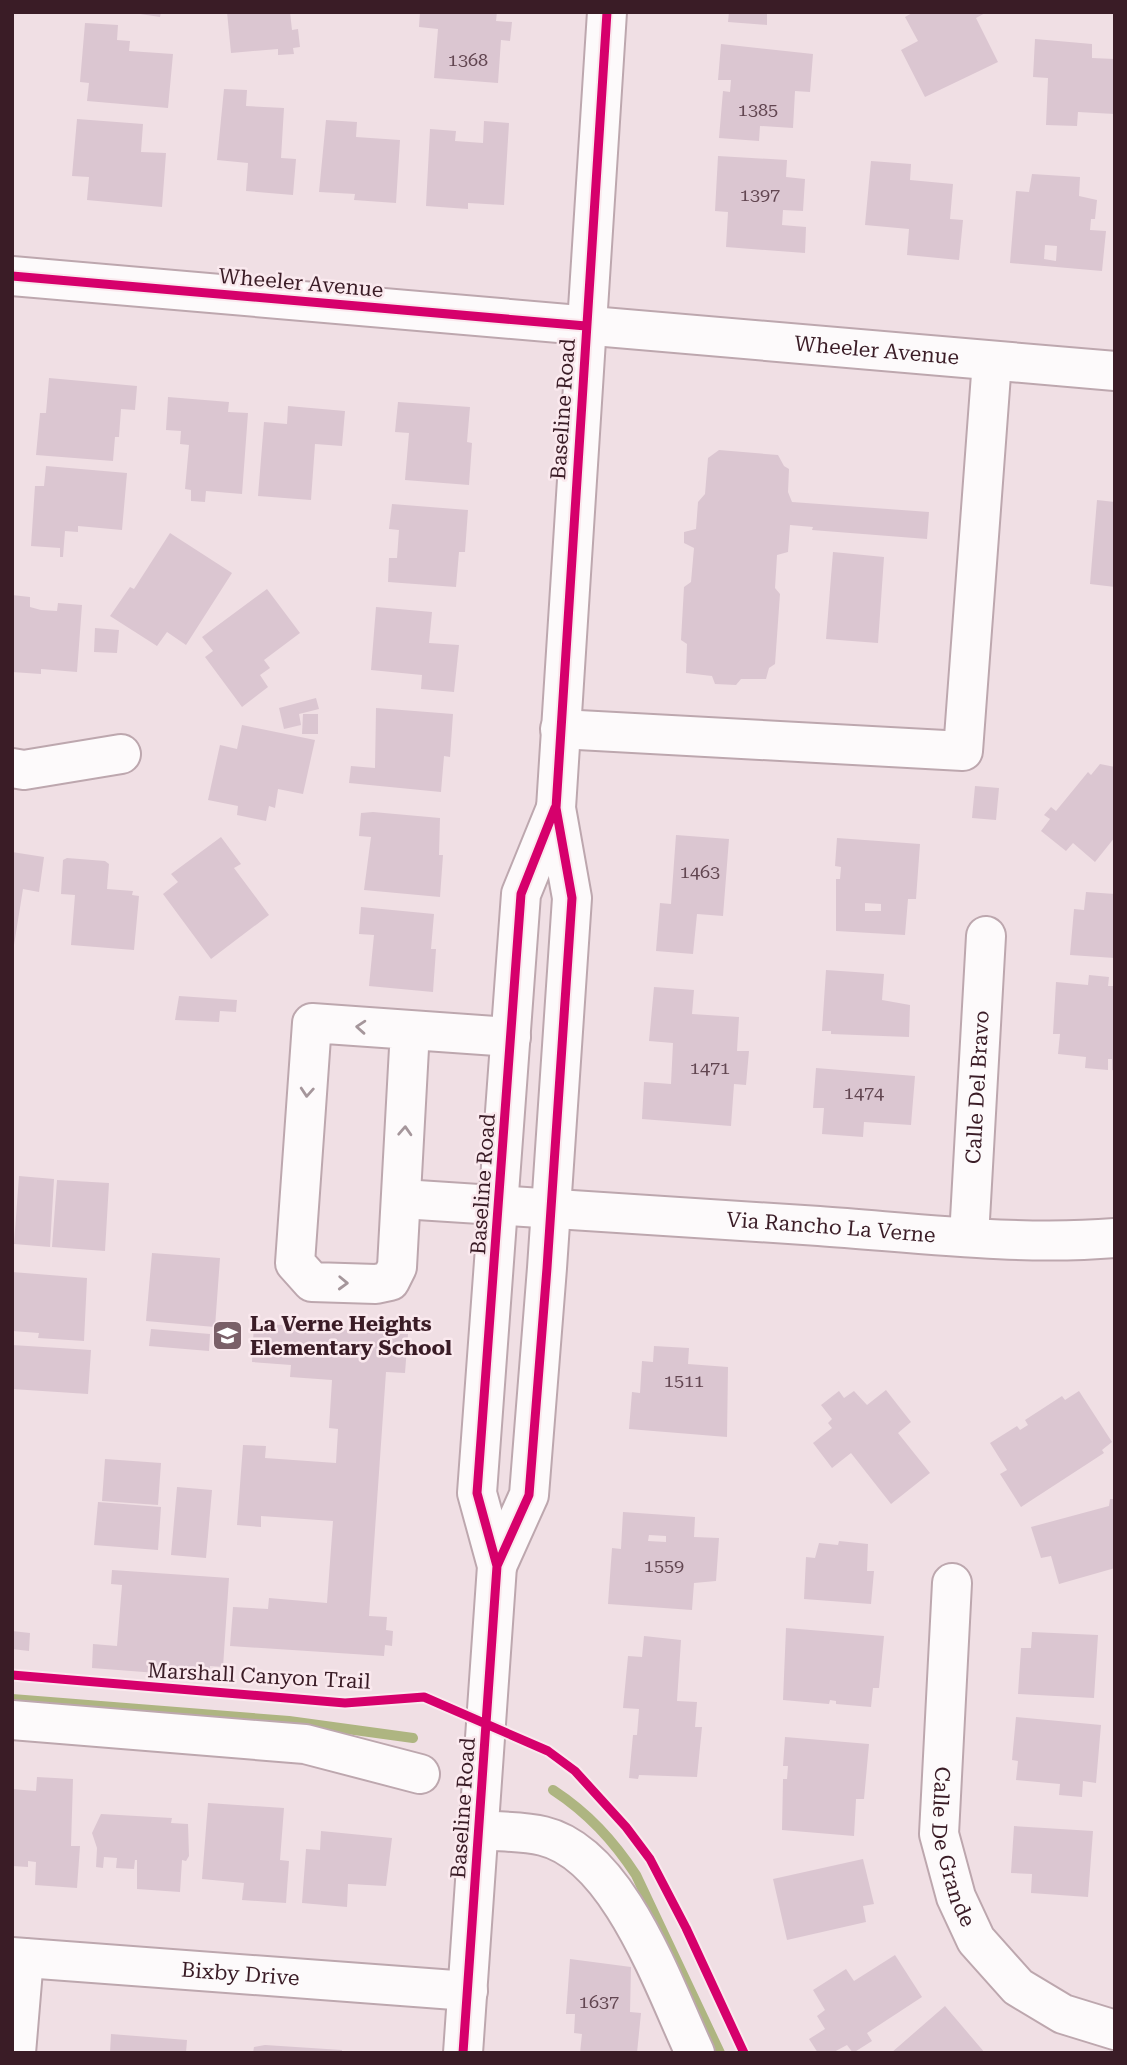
<svg xmlns="http://www.w3.org/2000/svg" width="1127" height="2065" font-family="'Roboto Serif',serif">
  <style>
    .lines { fill: none; stroke-linecap: round; stroke-linejoin: round }
    .stream { stroke: #aeb581; stroke-width: 10 }
    .building { fill: #dbc6d1; fill-rule: evenodd }
    .minor-casing { stroke: #bda7ae; stroke-width: 42 }
    .major-casing { stroke: #bda7ae; stroke-width: 42 }
    .minor { stroke: #fdfafb; stroke-width: 38 }
    .major { stroke: #fdfafb; stroke-width: 38 }
    .cycleway-casing { stroke: #fae9ee; stroke-width: 13 }
    .cycleway { stroke: #d6006c; stroke-width: 9 }
    .oneway { stroke: #a5969b }
    .labels { text-anchor: middle; dominant-baseline: central; stroke-width: 5; stroke-linejoin: round; paint-order: stroke }
    .number-label { font-size: 18px; fill: #624651 }
    .street-label { font-size: 21px; fill: #3a1c26; stroke: #fae9ee }
    .poi-label { font-size: 21px; font-weight: bold; fill: #3a1c26; stroke: #fae9ee; text-anchor: start }
  </style>
  <rect width="100%" height="100%" fill="#f0dfe4"/>
  <g class="lines">
    <path class="stream" d="M12 1699 289 1721 413 1738
      M553 1790C588 1813 613 1840 636 1875L720 2053"/>
  </g>
  <path class="building" d="M127 12H161L160 17Z
    M227 12H290L292 30 298 29 300 47 293 48 294 54 278 55V49L231 53Z
    M420 12H497L496 21 512 22 510 41 501 40 498 83 434 78 438 29 419 27Z
    M729 12H767V25L728 22Z
    M914 12H987L976 18 998 62 925 97 901 50 918 41 905 17Z
    M85 23 118 25 117 40 130 41 129 51 173 54 168 108 87 101 89 83 80 82Z
    M1035 39 1092 44V58L1115 59V114L1078 112 1077 126 1046 125 1048 78 1033 77Z
    M721 44 813 54 810 92 795 91 793 128 760 126 759 141 719 138 723 91 730 92 731 80H718Z
    M224 89 247 90 246 106 284 108 281 158 296 159 293 195 246 191 248 163 217 160Z
    M77 119 143 124 141 152 166 153 162 207 87 200 89 177 72 176Z
    M326 120 357 122 356 137 400 140 396 203 354 200 355 194 319 192Z
    M484 121 509 123 504 205 468 203V209L426 206 430 129 456 131 455 141 483 143Z
    M718 156 787 160 786 177 805 179 803 211 783 210 782 225 806 227 805 253 726 247 728 212 715 211Z
    M871 161 911 164 910 180 953 184 950 219 963 220 959 260 907 255 909 229 865 225Z
    M1032 174 1080 177 1079 196 1097 200 1095 219H1091L1090 230 1106 231 1102 271 1010 263 1016 191 1029 192ZM1045 245 1057 246 1056 261 1044 259Z
    M49 378 137 386 135 410 121 409 119 437H115L113 461 36 455 40 413H46Z
    M168 397 229 402 228 412 248 413 242 494 206 491 205 502 191 501V490L185 489 189 445 180 444 181 431 166 430Z
    M398 402 470 407 467 442 472 443 469 485 405 480 409 433 395 432Z
    M288 406 345 411 342 446 315 444 311 500 258 496 264 422 287 424Z
    M719 450 778 455 784 466 789 469 788 492 792 502 929 512 927 539 812 530 813 527 790 525 788 552 777 555 775 588 780 594 775 664 769 668 766 679H741L736 685 715 684 712 676 686 673 687 644 681 640 684 587 691 582 694 548 684 543V532L696 529 698 502 705 494 708 458Z
    M46 466 127 473 122 530 78 526V532L65 531 63 557H60V548L31 546 35 486H44Z
    M1097 500 1115 502V587L1090 584Z
    M392 504 468 510 465 552H459L456 587 388 582 389 558H397L399 530 389 529Z
    M170 533 232 573 186 645 167 632 157 646 110 616 130 587 134 589Z
    M833 552 884 557 878 643 826 639Z
    M267 589 300 633 264 660 270 668 260 675 268 687 242 707 205 657 213 651 202 637Z
    M12 595 30 597V607L41 610 57 611 58 603 82 605 77 672 41 669V674L12 672Z
    M376 607 432 612 429 643 459 645 454 692 421 689 422 675 371 670Z
    M95 628 119 630 117 653 94 652Z
    M316 698 319 709 299 714 301 725 284 729 279 708Z
    M376 708 453 714 450 757 444 756 441 792 349 783 351 766 375 768Z
    M303 714H318V734H302Z
    M242 725 315 740 303 794 278 789 275 808 269 806 266 821 237 815 238 806 208 800 220 745 237 749Z
    M1100 764 1115 767V837L1095 862 1073 843 1066 851 1041 831 1050 819 1044 815 1051 807 1056 811 1088 772 1091 775Z
    M975 786 999 788 996 820 972 818Z
    M373 812 440 818 439 855H443L440 897 364 890 371 837 359 836 361 813Z
    M676 835 729 839 723 916 697 914 693 954 656 951 660 903 671 904Z
    M221 837 241 864 234 868 269 915 211 959 163 894 178 882 171 874Z
    M837 838 920 844 916 899H908L905 935 836 931V879H840L841 867 835 866ZM865 903 881 904V911H865Z
    M12 852 44 857 39 892 23 889 14 945Z
    M67 858 105 861 109 864 107 889 133 891 132 895 139 896 134 950 71 945 75 895 61 894 63 860Z
    M1086 892 1115 894V958L1070 955 1074 909 1084 910Z
    M361 907 434 914 431 949H436L433 992 369 986 374 935 359 934Z
    M826 970 884 974 882 1000 910 1005 909 1037 831 1034V1031H822Z
    M1089 975 1109 977 1108 986H1115V1071L1112 1070V1059H1108V1070L1085 1068 1086 1057 1058 1054 1060 1034H1053L1056 982 1088 985Z
    M654 987 694 990 692 1014 739 1017 737 1051H749L746 1085 734 1084 731 1126 642 1119 644 1082 671 1084 673 1043 649 1041Z
    M179 996 237 1000 236 1012 220 1011 219 1022 175 1020Z
    M816 1068 915 1076 911 1125 864 1122 863 1137 822 1134 824 1108H813Z
    M19 1176 54 1179 50 1247 14 1244Z
    M57 1180 109 1183 105 1251 52 1247Z
    M152 1253 220 1258 215 1327 146 1321Z
    M12 1272 87 1278 84 1341 38 1338 39 1333 12 1331Z
    M254 1323 408 1334 405 1373 386 1372 369 1616 387 1617 386 1630 393 1631 392 1646 385 1645 384 1656 230 1646 233 1607 268 1609 269 1598 327 1603 333 1521 261 1516V1527L237 1525 243 1445 266 1446 265 1458 336 1463 338 1429 329 1428 332 1380 290 1377 291 1365 252 1362Z
    M151 1329 210 1334 209 1351 149 1346Z
    M12 1345 91 1350 88 1394 12 1389Z
    M654 1346 689 1348 688 1364 728 1367 727 1437 629 1429 632 1392 640 1393 642 1361 653 1362Z
    M886 1390 911 1422 898 1433 930 1473 891 1504 851 1453 832 1468 813 1443 832 1428 828 1423 832 1419 821 1405 839 1391 844 1398 854 1391 867 1405Z
    M1079 1391 1112 1442 1102 1450 1104 1453 1021 1507 1000 1474 1007 1470 990 1443 1017 1426 1020 1430 1028 1425 1025 1420 1062 1396 1065 1400Z
    M105 1459 161 1463 158 1505 102 1501Z
    M177 1487 212 1490 206 1558 171 1555Z
    M1110 1499H1115V1568L1059 1584 1051 1556 1041 1558 1031 1527 1109 1506Z
    M98 1502 161 1507 158 1550 94 1545Z
    M623 1512 695 1517 694 1537 719 1538 716 1581 694 1583 692 1610 608 1604 612 1548 621 1549ZM649 1535 666 1536V1542L648 1541Z
    M839 1541 868 1544 867 1571H874L871 1604 804 1599 806 1557 815 1558 819 1543 838 1545Z
    M112 1570 229 1578 223 1667 210 1666 209 1677 92 1668 93 1644 117 1646 122 1585 111 1584Z
    M786 1628 884 1636 879 1688H873L871 1707 836 1704V1701L830 1700 829 1704 783 1700Z
    M12 1631 30 1633 29 1651 12 1649Z
    M1032 1632 1098 1635 1094 1698 1018 1694 1021 1648H1031Z
    M644 1636 681 1640 677 1701 697 1702 695 1727H702L697 1777 639 1775 638 1779 629 1778 633 1735H637L639 1709 623 1708 628 1656 642 1657Z
    M1016 1717 1101 1725 1096 1783 1083 1781 1082 1797 1059 1795 1060 1784 1016 1780 1018 1761 1012 1760Z
    M785 1737 869 1744 864 1799H856L854 1836 782 1830 783 1779H787L788 1766H783Z
    M37 1777 73 1779 71 1846H80L77 1888 35 1885 36 1862 28 1861V1867L12 1866V1789L36 1791Z
    M208 1803 284 1808 280 1860 289 1861 286 1903 242 1900 244 1883 202 1879Z
    M101 1814 172 1818 171 1823 188 1824 189 1856 186 1861 182 1860 180 1892 137 1889V1860H135L134 1869 116 1868 117 1858 104 1857 103 1868 96 1867 97 1848 92 1833Z
    M1014 1826 1093 1831 1088 1897 1031 1893 1032 1874 1011 1873Z
    M321 1831 392 1838 386 1886 348 1884 347 1907 302 1903 306 1849 320 1850Z
    M863 1859 874 1904 863 1906 866 1922 787 1940 773 1879Z
    M895 1955 922 1997 867 2033 872 2041 853 2053 847 2045 832 2053H818L809 2039 825 2029 817 2016 825 2010 813 1990 846 1969 854 1981Z
    M570 1959 631 1967 630 2012 641 2013 637 2053H580L582 2034 574 2033 575 2014H566Z
    M945 2006 985 2053H891Z
    M111 2034 187 2040 186 2053H110Z
    M265 2045 342 2050V2053H253L254 2047Z"/>
  <g class="lines">
    <defs>
      <g id="minor">
        <path d="M560 729 963 751 992 361"/>
        <path d="M12 768 24 770 121 754"/>
        <path d="M410 1030 397 1267 390 1281 376 1284 312 1282 295 1263 312 1023 511 1037"/>
        <path id="s1" d="M402 1199C541 1207 680 1216 819 1226 917 1233 1017 1246 1115 1238"/>
        <path id="s2" d="M969 1237 986 936"/>
        <path id="s3" d="M952 1583 939 1834 956 1897 976 1940 1018 1987 1063 2014 1115 2030"/>
        <path d="M12 1720 305 1744 420 1774"/>
        <path d="M478 1830C499 1832 523 1831 543 1836 619 1854 664 1987 695 2053"/>
        <path id="s4" d="M12 1957 468 1991"/>
        <path d="M16 2053 24 1958"/>
      </g>
      <g id="major">
        <path id="s5" d="M12 276 1115 371"/>
        <path d="M497 1566 529 1495 547 1268 572 898 556 808 607 12"/>
        <path d="M463 2053 497 1566 477 1493 521 894 556 808"/>
      </g>
    </defs>
    <use href="#minor" class="minor-casing"/>
    <use href="#major" class="major-casing"/>
    <use href="#minor" class="minor"/>
    <use href="#major" class="major"/>
    <defs>
      <path id="cycleway" d="M12 276 586 326
        M497 1566 529 1495 547 1268 572 898 556 808 607 12
        M12 1675 345 1703 424 1697 548 1751 575 1771 626 1827 650 1859 686 1928 744 2053
        M463 2053 497 1566 477 1493 521 894 555 808"/>
    </defs>
    <use href="#cycleway" class="cycleway-casing"/>
    <use href="#cycleway" class="cycleway"/>
  </g>
  <defs><path id="oneway-chevron" d="M-2-3.5L2.5 0L-2 3.5" fill="none" stroke-width="1.6" stroke-linecap="round" stroke-linejoin="round" transform="scale(1.75)"/></defs>
  <g class="oneway">
    <use href="#oneway-chevron" transform="translate(361 1027) rotate(-176)"/>
    <use href="#oneway-chevron" transform="translate(307 1092) rotate(94)"/>
    <use href="#oneway-chevron" transform="translate(405 1131) rotate(-87)"/>
    <use href="#oneway-chevron" transform="translate(343 1283) rotate(2)"/>
  </g>
  <defs>
    <symbol id="school-square" viewBox="-11 -11 22 22"><rect x="-9" y="-9" width="18" height="18" rx="4" fill="#7a6068" stroke="#fae9ee"/><path d="M0-5L7-2L0 1L-7-2ZM-4 1L0 2.5L4 1V4Q0 6-4 4Z" fill="#fff"/></symbol>
  </defs>
  <g fill-rule="evenodd">
    <use href="#school-square" x="210" y="1318" width="35" height="35"/>
  </g>
  <g class="labels">
    <g class="number-label">
      <text x="468" y="59">1368</text>
      <text x="758" y="109">1385</text>
      <text x="760" y="194">1397</text>
      <text x="700" y="871">1463</text>
      <text x="710" y="1067">1471</text>
      <text x="864" y="1092">1474</text>
      <text x="684" y="1380">1511</text>
      <text x="664" y="1565">1559</text>
      <text x="599" y="2001">1637</text>
    </g>
    <g class="street-label">
      <text transform="translate(301 283) rotate(5)">Wheeler Avenue</text>
      <text stroke="none"><textPath href="#s5" startOffset="868">Wheeler Avenue</textPath></text>
      <text transform="translate(563 409) rotate(-86)">Baseline Road</text>
      <text stroke="none"><textPath href="#s2" startOffset="150">Calle Del Bravo</textPath></text>
      <text transform="translate(483 1184) rotate(-86)">Baseline Road</text>
      <text stroke="none"><textPath href="#s1" startOffset="430">Via Rancho La Verne</textPath></text>
      <text transform="translate(259 1676) rotate(3)">Marshall Canyon Trail</text>
      <text transform="translate(463 1808) rotate(-86)">Baseline Road</text>
      <text stroke="none"><textPath href="#s3" startOffset="266">Calle De Grande</textPath></text>
      <text stroke="none"><textPath href="#s4" startOffset="229">Bixby Drive</textPath></text>
    </g>
    <g class="poi-label">
      <text x="250" y="1324">La Verne Heights<tspan x="250" dy="24">Elementary School</tspan></text>
    </g>
  </g>
  <rect width="1127" height="2065" fill="none" stroke="#3a1c26" stroke-width="28"/>
</svg>
